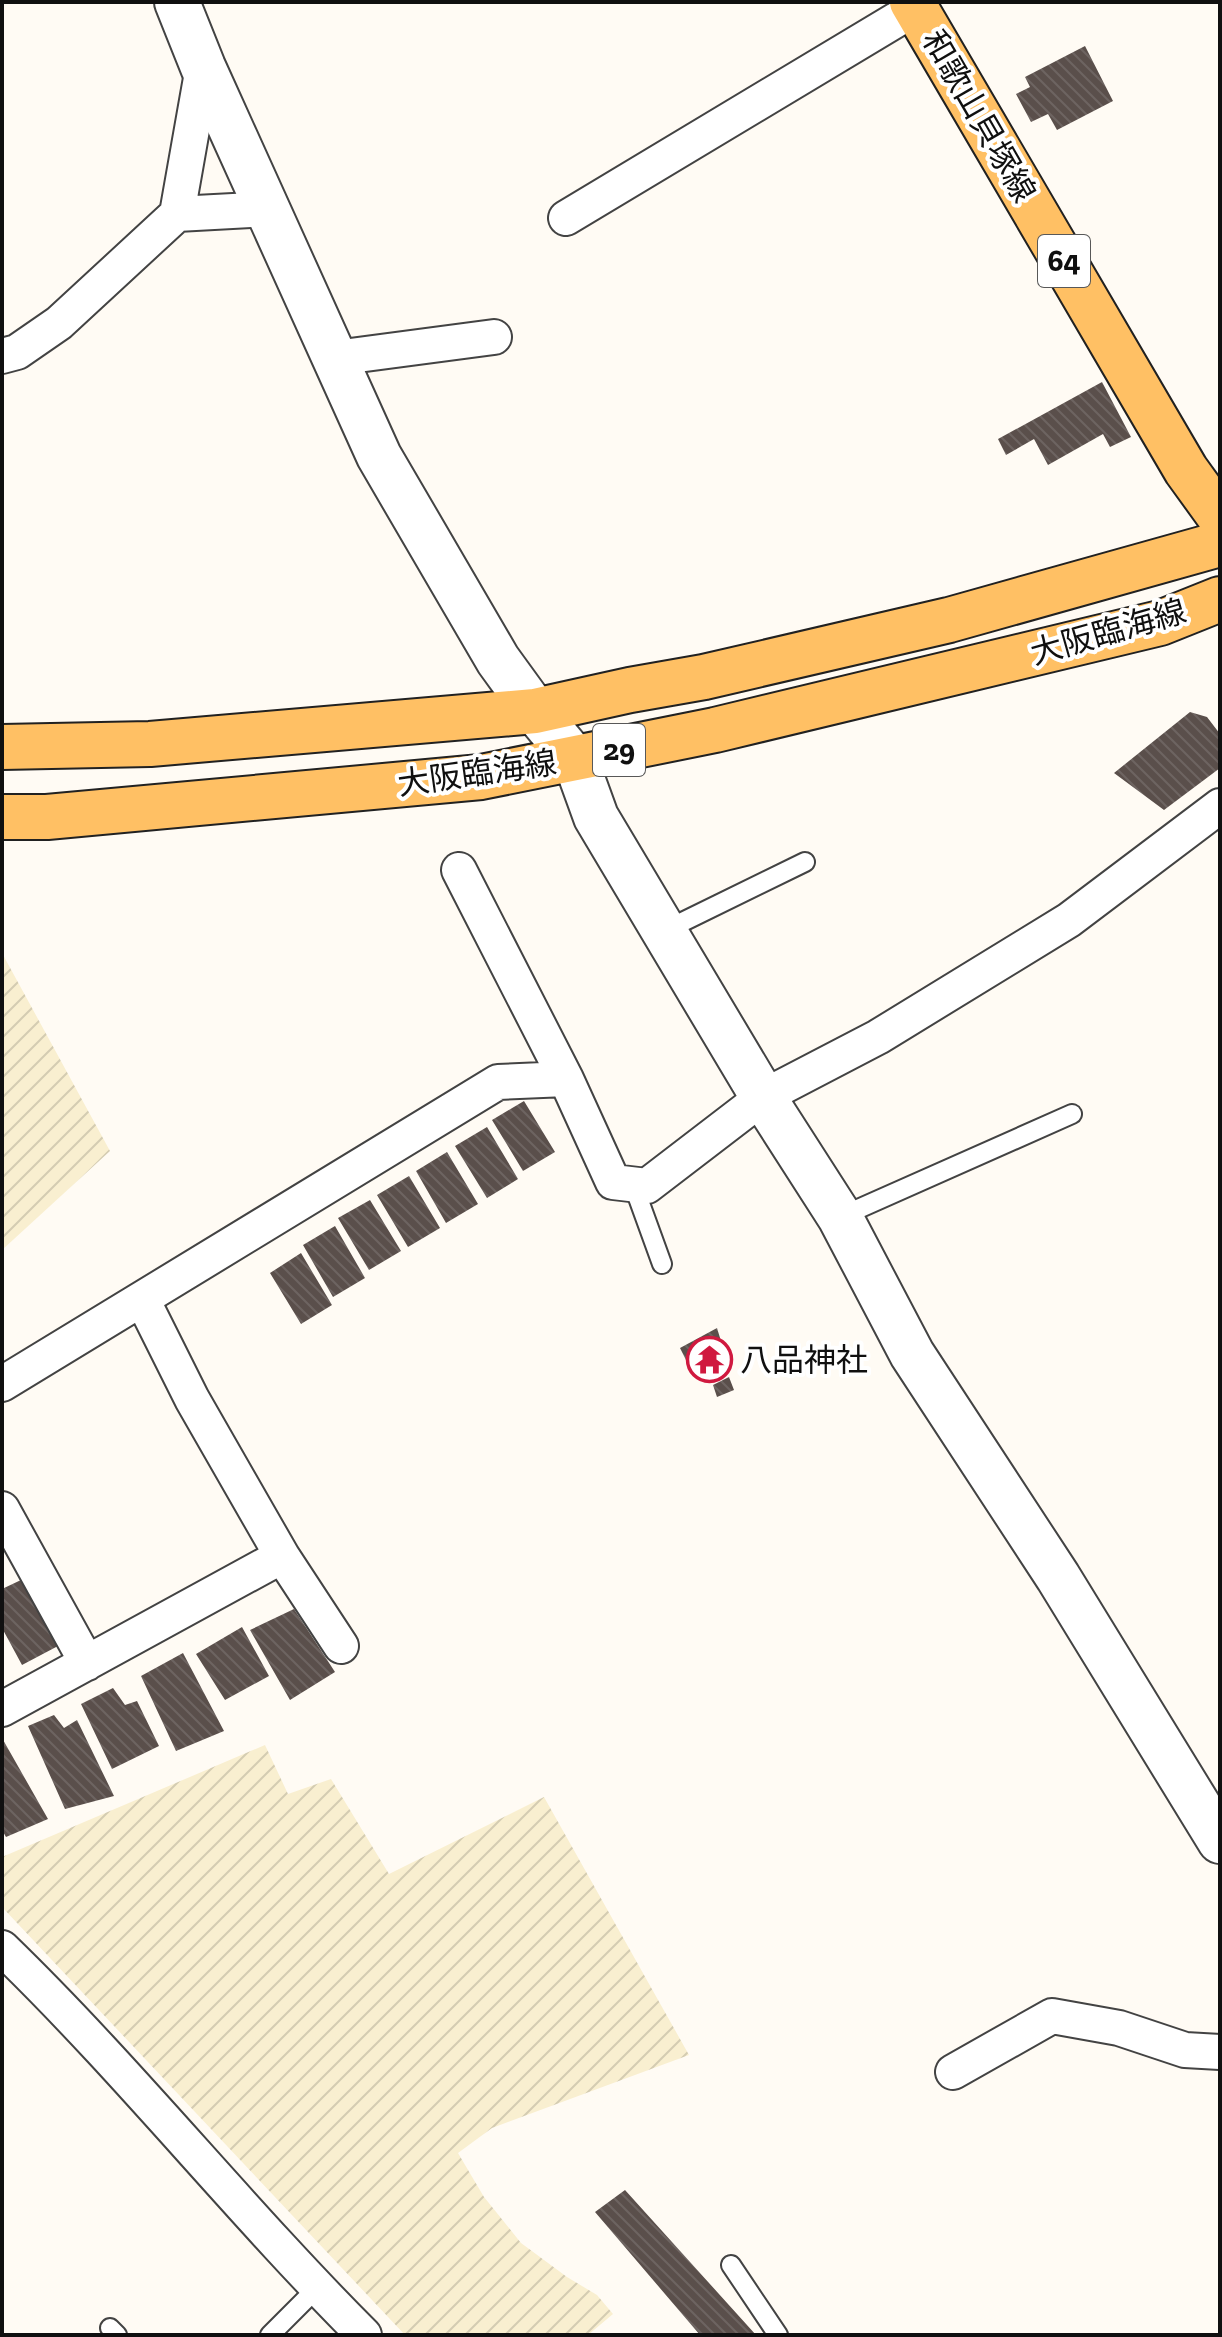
<svg xmlns="http://www.w3.org/2000/svg" width="1222" height="2337" font-family="'Zilla Slab','Noto Sans JP',serif">
  <style>
    .farmland { fill: url(#farmland-furrows) }
    .building { fill: url(#building-back-hatch) }
    .lines { fill: none; stroke-linecap: round; stroke-linejoin: round }
    .service-casing { stroke: #434343; stroke-width: 22 }
    .minor-casing { stroke: #434343; stroke-width: 38 }
    .tertiary-casing { stroke: #434343; stroke-width: 48 }
    .primary-casing { stroke: #212121; stroke-width: 48 }
    .service { stroke: #fff; stroke-width: 18 }
    .minor { stroke: #fff; stroke-width: 34 }
    .tertiary { stroke: #fff; stroke-width: 44 }
    .primary { stroke: #ffc064; stroke-width: 44 }
    .labels { text-anchor: middle; dominant-baseline: central; stroke-width: 8; stroke-linejoin: round; paint-order: stroke }
    .shield { fill: #fff; stroke: #585858; stroke-width: 2 }
    .shield-label { font-size: 30px; font-weight: bold; fill: #101010 }
    .street-label { font-size: 32px; fill: #101010; stroke: #fff }
    .poi-label { font-size: 32px; fill: #101010; stroke: #fff; text-anchor: start }
  </style>
  <defs>
    <pattern id="farmland-furrows" width="10" height="10" patternUnits="userSpaceOnUse" patternTransform="scale(2)"><rect width="10" height="10" fill="#f9efd0"/><path d="M-1 1l2-2M0 10L10 0M9 11l2-2" fill="none" stroke="#d4ccb2"/></pattern>
    <pattern id="building-back-hatch" width="6" height="6" patternUnits="userSpaceOnUse" patternTransform="scale(2)"><rect width="6" height="6" fill="#5a4f4b"/><path d="M-1 5l2 2M0 0l6 6M5-1l2 2" fill="none" stroke="#6d6461"/></pattern>
  </defs>
  <rect width="100%" height="100%" fill="#fffbf4"/>
  <path class="farmland" d="M2 953 110 1151 2 1250Z
    M265 1745 288 1794 331 1779 389 1874 544 1797 689 2055 492 2128 458 2153 484 2197 521 2243 567 2277 597 2295 613 2314 588 2335H405L2 1907V1857Z"/>
  <path class="building" d="M1085 46 1113 101 1057 130 1048 114 1031 122 1016 94 1030 87 1025 77Z
    M1102 382 1131 437 1110 447 1103 434 1048 465 1034 439 1006 455 998 439Z
    M1190 712 1207 717 1220 734V768L1164 810 1114 773Z
    M524 1101 555 1152 523 1171 492 1120Z
    M487 1127 518 1179 487 1198 455 1146Z
    M447 1152 478 1204 446 1223 416 1171Z
    M409 1176 440 1228 408 1247 377 1195Z
    M370 1200 401 1251 369 1270 338 1218Z
    M335 1226 365 1278 333 1297 303 1245Z
    M301 1253 332 1305 301 1324 270 1273Z
    M717 1328 724 1351 691 1370 680 1348Z
    M729 1377 734 1390 717 1397 713 1385Z
    M21 1580 58 1646 22 1665 2 1628V1589Z
    M294 1609 335 1672 290 1700 250 1630Z
    M242 1627 269 1676 225 1700 196 1654Z
    M183 1653 224 1731 176 1751 141 1676Z
    M113 1688 125 1705 137 1701 159 1746 112 1769 81 1704Z
    M54 1715 64 1728 77 1720 114 1796 65 1809 28 1726Z
    M2 1738 48 1819 6 1837 2 1830Z
    M625 2190 756 2335H700L595 2212Z"/>
  <g class="lines">
    <defs>
      <path id="service" d="M664 931 805 862
        M633 1184 662 1264
        M840 1217 1072 1114
        M731 2265 778 2335
        M110 2328 117 2335
        M270 2335 317 2288"/>
      <path id="minor" d="M177 214 269 209
        M566 218 916 8
        M2 356 17 352 59 323 177 214 203 67
        M335 358 494 337
        M459 870 566 1079 613 1182 647 1186 763 1097 878 1037 1069 920 1220 806
        M143 1301 192 1399 282 1556
        M2 1384 498 1082 566 1079
        M2 1509 87 1663
        M2 1709 282 1556 341 1646
        M2 1948C129 2071 239 2210 364 2335
        M953 2072 1052 2016 1119 2028 1185 2050 1220 2052"/>
      <path id="tertiary" d="M177 2 203 67 379 456 498 660 535 711 575 759 596 817 763 1097 840 1217 912 1354 1058 1577 1220 1841"/>
      <path id="primary" d="M912 2 1186 470 1220 517
        M2 747 150 744 535 711 630 690 704 677 949 620 1220 544
        M2 817H47L481 777 715 730 1160 623 1220 599"/>
    </defs>
    <use href="#service" class="service-casing"/>
    <use href="#minor" class="minor-casing"/>
    <use href="#tertiary" class="tertiary-casing"/>
    <use href="#primary" class="primary-casing"/>
    <use href="#service" class="service"/>
    <use href="#minor" class="minor"/>
    <use href="#tertiary" class="tertiary"/>
    <use href="#primary" class="primary"/>
  </g>
  <defs>
    <symbol id="temple-ring" viewBox="-11 -11 22 22"><circle r="9.5" fill="#fff" stroke="#d0193f" stroke-width="1.5"/><path d="M0-6L5-2H3V0L6.5 2.5H4V6H1.5V3h-3V6H-4V2.5H-6.5L-3 0V-2H-5Z" fill="#d0193f"/></symbol>
  </defs>
  <g fill-rule="evenodd">
    <use href="#temple-ring" x="684" y="1334" width="51" height="51"/>
  </g>
  <g class="labels">
    <g class="shield">
      <rect x="1038" y="235" width="52" height="52" rx="6"/>
      <rect x="593" y="724" width="52" height="52" rx="6"/>
    </g>
    <g class="shield-label">
      <text x="1064" y="261">64</text>
      <text x="619" y="750">29</text>
    </g>
    <g class="street-label">
      <text transform="translate(979 116) rotate(60)">和歌山貝塚線</text>
      <text transform="translate(1108 632) rotate(-16)">大阪臨海線</text>
      <text transform="translate(477 773) rotate(-8)">大阪臨海線</text>
    </g>
    <g class="poi-label">
      <text x="740" y="1360">八品神社</text>
    </g>
  </g>
  <rect width="1222" height="2337" fill="none" stroke="#101010" stroke-width="8"/>
</svg>
